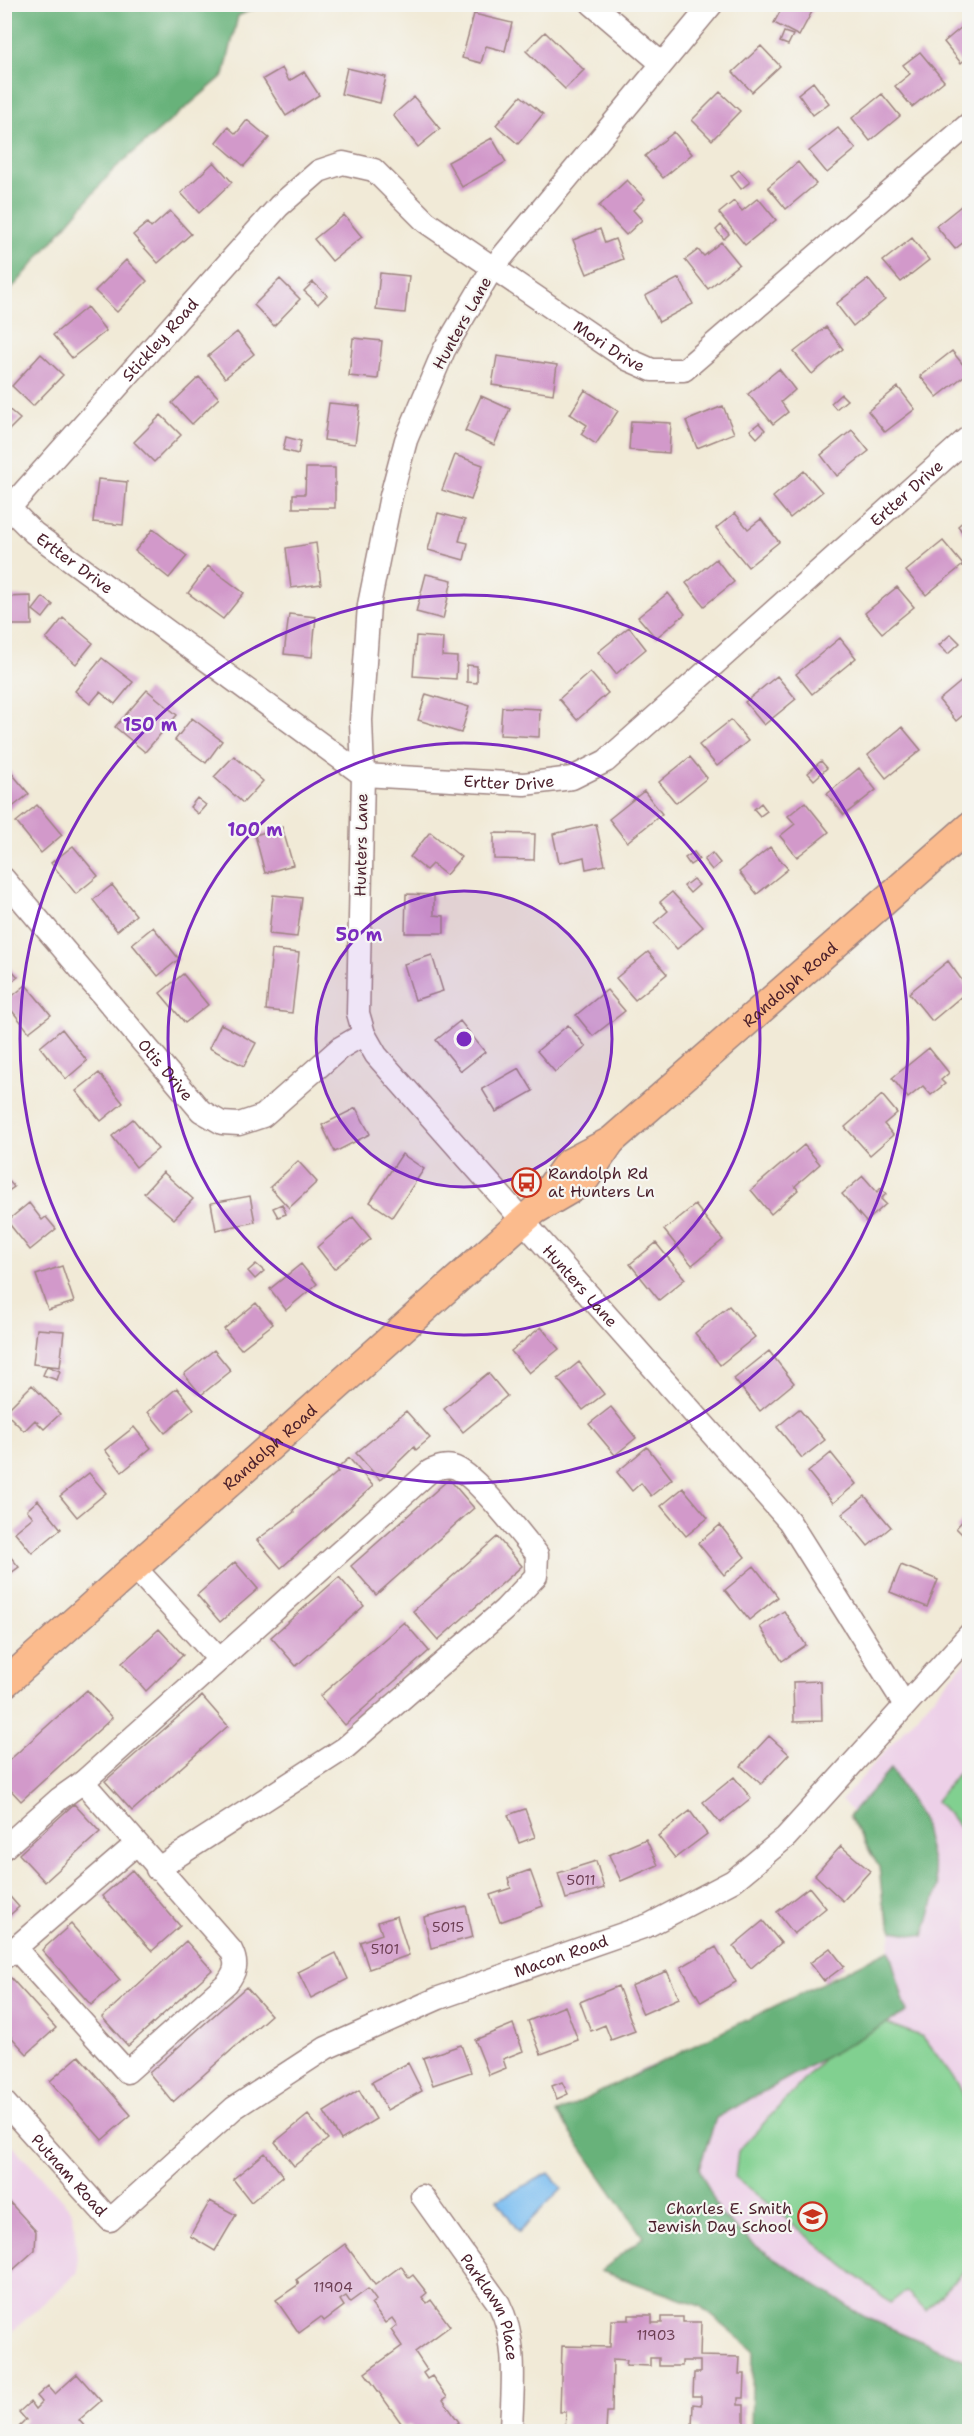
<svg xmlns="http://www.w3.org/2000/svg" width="974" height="2436" font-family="'Shantell Sans',sans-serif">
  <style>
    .built { fill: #edd0e8 }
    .green { fill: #81d090; stroke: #66785e; stroke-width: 1.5 }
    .forest { fill: #68b27a; stroke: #596852; stroke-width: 1.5 }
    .water { fill: #7bbef1; stroke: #626e8e; stroke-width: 1.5 }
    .building { fill: #d299ca }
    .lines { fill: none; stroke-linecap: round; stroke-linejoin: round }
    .minor-casing { stroke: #9e8481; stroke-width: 25 }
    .major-casing { stroke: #9e8481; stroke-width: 31 }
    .minor { stroke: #fff; stroke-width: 22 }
    .major { stroke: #fbbb8d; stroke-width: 28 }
    .ring { fill: none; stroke: #7b2cbf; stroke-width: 3 }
    .labels { text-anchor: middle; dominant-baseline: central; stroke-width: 4.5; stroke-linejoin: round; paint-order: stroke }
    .number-label { font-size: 14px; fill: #6c3e53 }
    .street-label { font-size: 16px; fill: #4a1f2b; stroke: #f6f6f2 }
    .poi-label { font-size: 16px; fill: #4a1f2b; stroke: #f6f6f2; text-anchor: start }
    .centre { fill: #7b2cbf; stroke: #f6f6f2; stroke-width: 3 }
    .ring-label { font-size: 18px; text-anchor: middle; font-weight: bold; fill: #7b2cbf; stroke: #f6f6f2; stroke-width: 4.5; stroke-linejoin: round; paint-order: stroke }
  </style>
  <rect width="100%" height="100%" fill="#f6f6f2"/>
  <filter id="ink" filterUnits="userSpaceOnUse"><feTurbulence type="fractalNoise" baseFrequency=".0167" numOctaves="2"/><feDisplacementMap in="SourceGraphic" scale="12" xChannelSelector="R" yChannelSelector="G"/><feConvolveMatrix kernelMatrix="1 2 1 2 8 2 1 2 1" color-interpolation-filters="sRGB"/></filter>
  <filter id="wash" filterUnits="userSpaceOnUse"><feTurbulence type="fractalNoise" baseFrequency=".008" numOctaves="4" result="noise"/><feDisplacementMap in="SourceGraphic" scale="24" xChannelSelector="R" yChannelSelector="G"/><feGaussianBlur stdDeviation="1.35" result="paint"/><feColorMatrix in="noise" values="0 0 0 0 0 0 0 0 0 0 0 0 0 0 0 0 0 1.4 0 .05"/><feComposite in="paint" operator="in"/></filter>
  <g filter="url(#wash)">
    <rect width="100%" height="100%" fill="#f1ead7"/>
    <path class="built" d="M969 1657V2431L616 2166 636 2072 831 1986 889 1950 902 1874 842 1800Z
      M4 2136 73 2212 78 2272 5 2338Z"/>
    <path class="green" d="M969 1758V1837L936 1801Z
      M864 2015 923 2037 957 2082 969 2107V2265L926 2310 906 2291 890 2303 735 2177 738 2151Z"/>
    <path class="forest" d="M5 4 262 5 238 16 224 75 113 170 5 297Z
      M891 1769 922 1819 938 1887 924 1936 893 1931 883 1904 879 1867 849 1816Z
      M889 1950 907 2012 716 2118 699 2168 721 2215 756 2246 863 2316 969 2362V2431H751L753 2350 700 2306 601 2271 643 2237 557 2113Z"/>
    <path class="water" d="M549 2173 562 2188 519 2232 497 2200Z"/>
    <g id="blocks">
      <path class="building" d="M784 4H816L799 36 774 23Z
        M474 14 512 23 505 51 486 46 481 63 462 58Z
        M969 21V56L961 63 944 42Z
        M545 32 584 70 565 89 526 51Z
        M784 32 793 35 788 45 780 42Z
        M761 46 780 66 752 92 733 72Z
        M920 52 944 81 912 107 895 86 910 74 903 65Z
        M282 68 289 81 304 72 319 95 286 116 263 79Z
        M347 68 386 77 380 103 341 94Z
        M813 82 829 103 813 115 798 94Z
        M720 92 740 111 712 140 692 120Z
        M882 94 900 116 870 141 852 118Z
        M521 96 543 114 518 144 496 125Z
        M414 97 440 129 418 147 393 115Z
        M247 120 269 138 244 166 216 142 228 127 236 134Z
        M838 128 856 149 827 173 809 151Z
        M674 132 692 154 663 178 645 156Z
        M492 138 506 162 462 187 448 162Z
        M214 162 232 182 199 213 181 193Z
        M798 162 816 184 786 209 768 187Z
        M739 170 750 182 741 189 731 176Z
        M627 180 645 199 633 210 642 220 626 235 599 206Z
        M758 198 776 220 745 245 719 213 734 201 742 211Z
        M966 202 969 206V238L955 249 936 226Z
        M170 211 191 234 158 263 133 235 147 223 151 228Z
        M344 215 362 237 332 261 314 239Z
        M721 225 729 234 724 239 716 230Z
        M600 229 605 243 615 239 623 259 587 274 573 240Z
        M912 238 929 260 901 282 883 261Z
        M721 242 739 264 708 289 685 260 698 250 704 256Z
        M126 260 147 281 117 312 95 291Z
        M380 273 409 276 405 313 376 310Z
        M679 278 693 304 659 322 645 296Z
        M280 279 300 299 274 326 254 305Z
        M868 279 885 300 853 326 836 304Z
        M313 282 327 295 318 304 304 291Z
        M87 307 106 331 72 358 53 335Z
        M826 327 843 349 812 374 794 352Z
        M237 332 254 354 225 378 208 356Z
        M353 338 382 341 378 379 349 376Z
        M952 351 969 372 937 397 920 376Z
        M41 354 63 375 33 406 12 386Z
        M497 356 557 365 553 394 492 385Z
        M779 369 795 390 781 402 788 412 773 424 748 394Z
        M199 377 219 398 192 424 172 403Z
        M898 387 915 409 885 432 868 411Z
        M585 390 618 411 596 444 581 434 587 425 570 414Z
        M841 394 847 400 836 409 831 403Z
        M481 396 510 409 494 445 465 431Z
        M329 403 360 406 355 444 324 440Z
        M4 405 20 419 4 435Z
        M723 406 734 433 697 448 686 421Z
        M161 415 181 435 154 462 134 442Z
        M631 421 671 423 669 453 629 450Z
        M759 423 765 430 757 438 750 430Z
        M852 430 869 451 837 476 821 455Z
        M286 437 301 441 298 454 283 450Z
        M455 455 483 465 471 500 442 490Z
        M306 468H335V508H293V494H305Z
        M804 471 822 492 790 518 773 497Z
        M98 479 127 482 123 525 93 522Z
        M438 513 465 520 459 541 468 543 464 560 428 550Z
        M735 513 748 529 761 519 779 542 748 567 716 528Z
        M969 516V541L958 526Z
        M153 529 187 556 169 578 135 551Z
        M943 541 963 565 926 595 906 571Z
        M316 543 321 584 291 588 286 548Z
        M716 559 734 582 704 606 686 583Z
        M208 566 244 593 223 619 188 593Z
        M426 574 452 580 443 619 416 612Z
        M897 587 914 607 882 633 865 613Z
        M668 593 685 614 656 638 638 617Z
        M31 596 32 625H4V597Z
        M43 597 53 605 43 618 33 610Z
        M289 614 316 617 312 657 284 654Z
        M63 618 93 643 76 664 46 639Z
        M629 627 646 649 616 674 598 652Z
        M951 634 960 643 948 654 939 645Z
        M416 636 443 638 442 656 457 657 456 679 413 676Z
        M840 638 856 658 812 694 796 674Z
        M102 658 133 682 115 704 100 692 90 704 75 691Z
        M467 665 477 666V683L467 682Z
        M590 672 608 693 577 720 559 699Z
        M969 675V710L956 721 939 700Z
        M777 676 796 699 764 725 745 702Z
        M147 690 177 715 145 752 115 727Z
        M426 694 469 707 461 733 418 720Z
        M502 707 540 709 539 737 500 735Z
        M192 718 222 741 206 763 175 740Z
        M731 720 748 741 717 766 699 745Z
        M902 727 921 750 886 778 868 755Z
        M234 756 263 781 243 803 214 777Z
        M690 757 707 778 676 803 659 782Z
        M821 761 827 768 814 780 808 773Z
        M4 764 29 794 6 812 4 809Z
        M859 768 876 790 844 815 827 794Z
        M644 791 662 814 627 842 609 819Z
        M197 798 206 805 198 814 190 807Z
        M805 802 829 832 797 857 780 836 795 824 788 816Z
        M761 803 767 811 760 816 754 809Z
        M37 805 62 835 41 853 16 822Z
        M596 824 605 865 586 869 584 857 559 863 553 834Z
        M282 827 293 865 265 873 255 835Z
        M430 832 461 857 446 875 432 864 426 870 410 857Z
        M494 833 535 834 534 860 494 859Z
        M73 846 98 876 76 894 51 863Z
        M770 847 788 869 757 894 739 872Z
        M694 852 699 859 690 865 685 858Z
        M712 853 720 863 712 870 704 860Z
        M693 879 699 885 690 893 684 886Z
        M112 885 136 915 117 931 93 900Z
        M672 892 703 927 677 949 654 923 668 911 660 902Z
        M406 894 434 895V915L444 916V933H405Z
        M273 895 302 898 297 937 269 934Z
        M153 927 179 959 158 976 132 944Z
        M272 950 299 953 292 1013 266 1010Z
        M648 952 667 974 635 1000 616 978Z
        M432 955 443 991 415 1000 404 964Z
        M4 961 18 977 4 988Z
        M948 961 969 990 932 1021 909 993Z
        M183 974 208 1005 185 1023 160 993Z
        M26 985 51 1015 29 1032 5 1002Z
        M607 990 625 1011 593 1036 576 1015Z
        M460 1021 485 1052 461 1071 436 1040Z
        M221 1024 256 1043 244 1066 209 1048Z
        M568 1025 586 1047 555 1072 537 1051Z
        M62 1029 87 1061 66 1079 40 1047Z
        M929 1048 949 1073 941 1080 945 1084 931 1095 923 1086 908 1098 892 1078Z
        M519 1068 533 1091 496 1112 482 1089Z
        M99 1073 123 1103 101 1121 76 1091Z
        M882 1095 897 1113 884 1124 893 1135 870 1155 845 1127Z
        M356 1108 370 1134 335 1152 322 1125Z
        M133 1119 158 1149 136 1167 112 1136Z
        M804 1145 820 1164 795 1186 798 1190 771 1214 751 1190Z
        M402 1154 424 1169 392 1217 370 1202Z
        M298 1161 317 1182 289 1208 270 1187Z
        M163 1172 193 1199 174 1219 144 1193Z
        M4 1175 14 1187 4 1194Z
        M863 1176 877 1192 881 1188 886 1194 881 1199 886 1204 866 1222 842 1194Z
        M250 1196 255 1222 216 1230 211 1203Z
        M29 1203 42 1220 46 1217 56 1229 30 1250 7 1221Z
        M282 1204 286 1214 278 1217 273 1208Z
        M695 1205 723 1240 692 1265 664 1230Z
        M353 1217 371 1239 334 1269 317 1247Z
        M656 1243 685 1279 659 1300 630 1264Z
        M256 1264 264 1271 255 1279 248 1271Z
        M301 1264 317 1284 286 1310 270 1289Z
        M62 1266 74 1302 48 1310 36 1275Z
        M256 1303 273 1324 241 1349 224 1329Z
        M729 1306 755 1337 720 1365 695 1333Z
        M541 1327 559 1349 529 1373 511 1351Z
        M37 1329 64 1331 60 1367 33 1364Z
        M214 1350 231 1371 201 1395 184 1374Z
        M769 1351 794 1383 760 1411 734 1379Z
        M579 1362 604 1394 583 1410 558 1379Z
        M47 1366 60 1371 57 1380 43 1375Z
        M488 1373 507 1396 463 1432 444 1409Z
        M32 1385 60 1414 44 1429 35 1420 24 1431 5 1412Z
        M177 1388 194 1409 165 1433 148 1412Z
        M611 1407 636 1438 615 1455 589 1424Z
        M799 1409 825 1440 802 1458 777 1427Z
        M406 1411 430 1438 416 1450 414 1447 380 1480 356 1453Z
        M134 1427 151 1448 122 1472 105 1450Z
        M647 1447 672 1479 651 1496 641 1483 632 1491 617 1472Z
        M831 1453 856 1484 833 1503 808 1472Z
        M349 1458 373 1486 281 1568 257 1540 294 1512 293 1510 338 1472 336 1470Z
        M89 1473 106 1493 77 1517 60 1496Z
        M449 1479 474 1508 376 1595 351 1566Z
        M683 1488 708 1518 686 1536 661 1506Z
        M865 1496 891 1527 868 1546 842 1514Z
        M38 1500 61 1529 32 1553 15 1532 33 1517 27 1510Z
        M969 1514V1541L956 1528Z
        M720 1525 745 1557 724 1575 698 1543Z
        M497 1537 522 1566 438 1640 413 1611Z
        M4 1549 19 1567 4 1578Z
        M235 1562 258 1589 220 1622 197 1595Z
        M901 1565 938 1580 927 1607 890 1592Z
        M754 1566 778 1597 749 1620 725 1590Z
        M339 1577 364 1606 296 1666 271 1637Z
        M784 1611 806 1645 782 1661 760 1627Z
        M404 1622 429 1651 345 1725 320 1696Z
        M159 1629 183 1655 146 1691 122 1663Z
        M821 1681 822 1721 794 1722 793 1682Z
        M87 1690 112 1718 21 1801 4 1783V1765Z
        M202 1696 228 1726 132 1811 105 1781Z
        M769 1736 789 1754 761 1784 741 1766Z
        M734 1777 751 1798 720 1823 703 1802Z
        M74 1804 100 1832 45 1882 19 1854Z
        M525 1809 535 1837 519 1843 508 1815Z
        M690 1811 707 1834 675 1858 658 1836Z
        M646 1839 658 1865 621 1881 609 1855Z
        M841 1846 870 1871 843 1901 815 1875Z
        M596 1861 604 1888 566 1899 558 1873Z
        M132 1870 180 1926 152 1951 102 1896Z
        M530 1870 543 1906 500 1922 490 1895 511 1888 508 1878Z
        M809 1887 826 1908 794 1934 777 1912Z
        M4 1890 19 1907 4 1920Z
        M466 1906 473 1937 431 1948 424 1917Z
        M397 1916 409 1955 369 1969 360 1942 382 1934 378 1922Z
        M763 1921 781 1943 751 1968 733 1946Z
        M71 1924 120 1980 91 2005 42 1950Z
        M186 1941 212 1970 128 2046 102 2017Z
        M716 1947 736 1982 701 2002 681 1967Z
        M830 1948 844 1966 824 1981 810 1963Z
        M336 1953 348 1979 311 1998 298 1972Z
        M667 1971 679 1998 643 2014 631 1986Z
        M11 1978 56 2028 27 2054 4 2029V1983Z
        M618 1986 635 2031 611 2040 605 2025 591 2031 580 2002Z
        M246 1987 271 2015 173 2102 149 2073Z
        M565 2006 578 2040 541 2054 528 2021Z
        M513 2024 523 2051 503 2059 506 2068 489 2075 475 2040Z
        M461 2045 471 2072 433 2085 423 2058Z
        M79 2056 131 2115 102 2140 50 2081Z
        M408 2063 422 2091 387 2110 372 2082Z
        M562 2082 568 2094 557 2099 552 2086Z
        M359 2090 376 2119 341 2140 324 2112Z
        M308 2115 328 2139 294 2166 275 2142Z
        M265 2153 283 2176 251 2202 233 2179Z
        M4 2196 36 2231 35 2250 4 2278Z
        M210 2201 236 2215 215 2251 190 2236Z
        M345 2244 375 2285 401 2266 409 2278 413 2275 427 2293 422 2297 427 2303 431 2300 450 2326 415 2352 427 2370 423 2373 427 2379 432 2376 447 2397 443 2400 459 2422 447 2432H415L409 2424 404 2427 365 2373 402 2346 391 2330 397 2325 392 2318 385 2323 371 2304 376 2300 368 2289 350 2302 346 2296 340 2300 344 2306 324 2321 321 2317 299 2333 276 2300 299 2284 296 2280Z
        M629 2315H652V2323H662V2317H683V2322H701L700 2356 740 2357 739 2374H745L744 2398H738V2405H744V2429L699 2432V2427H692L693 2404 701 2405V2396H693L694 2373H700V2361H682V2366H659V2358H650V2366L626 2365 627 2360 613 2359 612 2412H607L606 2432H565L566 2412H560L562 2346 610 2347 611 2320H629Z
        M77 2374 101 2401 79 2420 86 2428 82 2432H14L26 2420 19 2412 30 2402 35 2409 42 2402 37 2396 48 2386 55 2394Z"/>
    </g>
  </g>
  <g filter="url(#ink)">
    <use href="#blocks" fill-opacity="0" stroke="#9e8481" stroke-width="1.5"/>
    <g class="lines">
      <defs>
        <g id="minor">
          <path d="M592 4 661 63"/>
          <path id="s1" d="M712 4 492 269 444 350 406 440 391 496 369 605 361 720 363 775 358 1013 364 1034 376 1055 789 1521 905 1705"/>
          <path id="s2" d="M9 508 34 533 363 775 524 784 572 778 606 761 970 436"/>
          <path id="s3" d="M4 514 279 206 319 171 343 163 374 170 426 222 627 359 652 370H684L970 123"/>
          <path id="s4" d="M4 879 201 1111 222 1123 239 1124 263 1116 340 1048 364 1034"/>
          <path d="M135 1568 218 1658"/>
          <path d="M4 1848 59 1799 83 1782 430 1471C438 1468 444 1465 453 1467 474 1472 521 1535 537 1554L536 1576 504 1610 345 1748 157 1869"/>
          <path d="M15 1948 127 2072 227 1983C236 1971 238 1964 231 1950L83 1782"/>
          <path d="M5 1957 135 1845"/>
          <path id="s5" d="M4 2102 110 2220 234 2108 326 2048 439 1998 649 1925 733 1881 786 1837 970 1634"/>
          <path id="s6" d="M422 2196 499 2304C519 2344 512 2388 511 2432"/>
        </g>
        <g id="major">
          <path id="s7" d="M540 1202 567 1164 611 1141 970 826"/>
          <path id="s8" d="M4 1684 535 1210 583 1182 611 1141"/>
        </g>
      </defs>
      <use href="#minor" class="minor-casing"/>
      <use href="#major" class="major-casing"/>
      <use href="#minor" class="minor"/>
      <use href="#major" class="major"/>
    </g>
  </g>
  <circle cx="464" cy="1039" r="148" fill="#7b2cbf" fill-opacity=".12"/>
  <g class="ring">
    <circle cx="464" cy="1039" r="148"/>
    <circle cx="464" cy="1039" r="296"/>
    <circle cx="464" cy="1039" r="444"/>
  </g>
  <defs>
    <symbol id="bus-ring" viewBox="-11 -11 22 22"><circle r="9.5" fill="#f6f6f2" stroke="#c8321e" stroke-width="1.5"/><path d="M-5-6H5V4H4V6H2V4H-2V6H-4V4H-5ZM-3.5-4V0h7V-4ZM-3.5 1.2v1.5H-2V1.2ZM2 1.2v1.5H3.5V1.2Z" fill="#c8321e"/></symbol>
    <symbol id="school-ring" viewBox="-11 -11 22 22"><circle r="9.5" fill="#f6f6f2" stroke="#c8321e" stroke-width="1.5"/><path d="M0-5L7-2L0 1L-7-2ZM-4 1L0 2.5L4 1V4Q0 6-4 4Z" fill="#c8321e"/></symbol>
  </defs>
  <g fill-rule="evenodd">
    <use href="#bus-ring" x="510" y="1166" width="33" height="33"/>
    <use href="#school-ring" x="796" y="2200" width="33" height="33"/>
  </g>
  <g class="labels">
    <g class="number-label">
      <text x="581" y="1880">5011</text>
      <text x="448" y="1927">5015</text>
      <text x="385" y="1949">5101</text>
      <text x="333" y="2287">11904</text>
      <text x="656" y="2335">11903</text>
    </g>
    <g class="street-label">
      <text transform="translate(462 323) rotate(-61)">Hunters Lane</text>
      <text stroke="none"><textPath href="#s3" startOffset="234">Stickley Road</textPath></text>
      <text stroke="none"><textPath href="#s3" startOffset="818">Mori Drive</textPath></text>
      <text stroke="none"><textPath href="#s2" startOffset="1094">Ertter Drive</textPath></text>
      <text stroke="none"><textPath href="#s2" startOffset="86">Ertter Drive</textPath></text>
      <text stroke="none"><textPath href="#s2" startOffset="590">Ertter Drive</textPath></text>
      <text transform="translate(361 845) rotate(-89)">Hunters Lane</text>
      <text stroke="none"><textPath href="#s7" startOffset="334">Randolph Road</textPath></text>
      <text stroke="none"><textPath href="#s4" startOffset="250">Otis Drive</textPath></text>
      <text stroke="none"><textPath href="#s1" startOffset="1468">Hunters Lane</textPath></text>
      <text stroke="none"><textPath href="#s8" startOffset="356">Randolph Road</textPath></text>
      <text stroke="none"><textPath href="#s5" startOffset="688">Macon Road</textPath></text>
      <text stroke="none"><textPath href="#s5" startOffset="98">Putnam Road</textPath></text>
      <text stroke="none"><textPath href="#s6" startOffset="132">Parklawn Place</textPath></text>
    </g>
    <g class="poi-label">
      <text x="548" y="1173">Randolph Rd<tspan x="548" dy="18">at Hunters Ln</tspan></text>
      <text x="792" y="2208" text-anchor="end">Charles E. Smith<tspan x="792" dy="18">Jewish Day School</tspan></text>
    </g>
  </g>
  <circle cx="464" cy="1039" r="9" class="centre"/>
  <g class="ring-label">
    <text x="150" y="731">150 m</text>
    <text x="255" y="836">100 m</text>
    <text x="359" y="941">50 m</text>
  </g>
  <rect width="974" height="2436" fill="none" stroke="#f6f6f2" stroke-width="24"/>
</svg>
